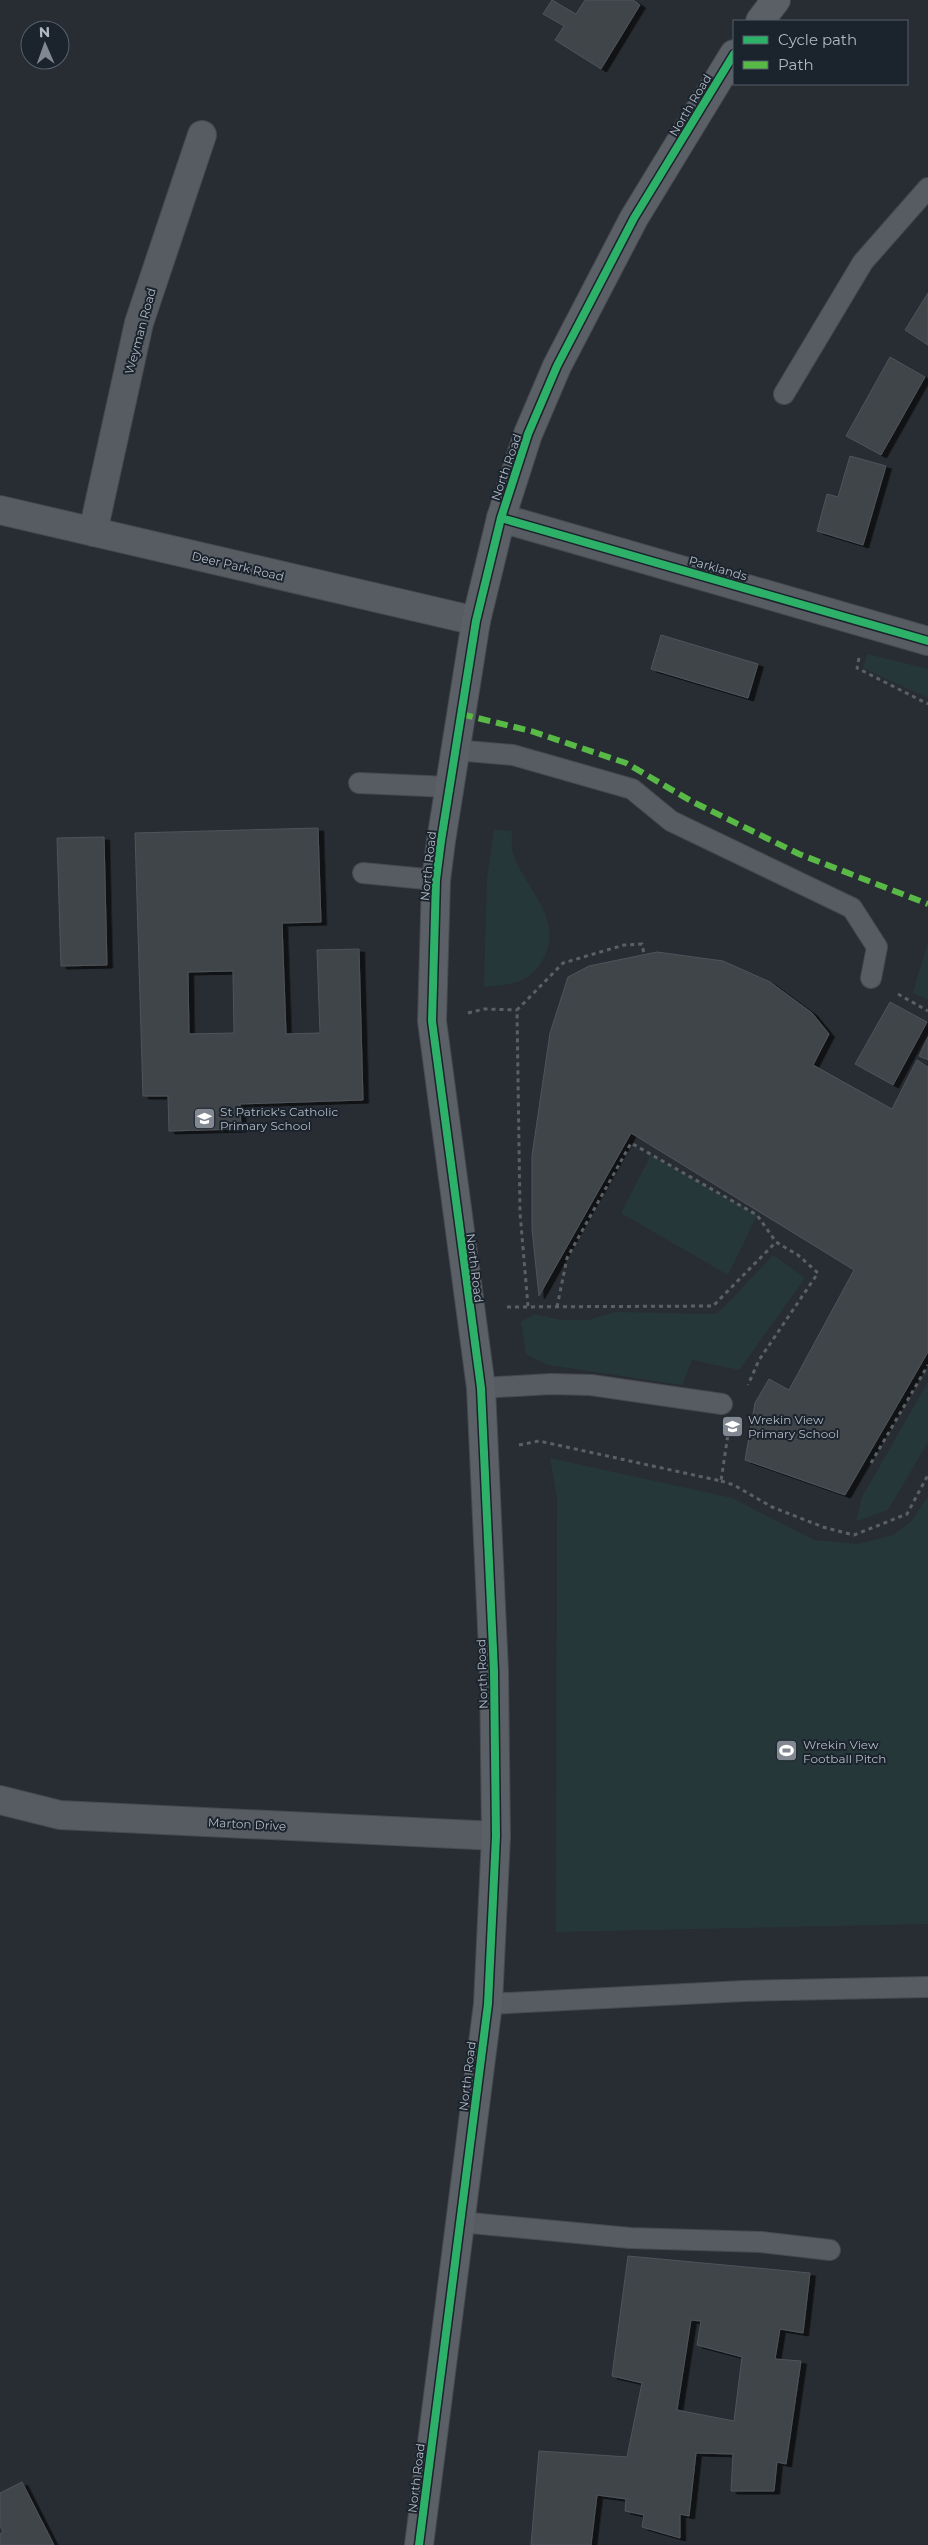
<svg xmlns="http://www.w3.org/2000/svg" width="928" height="2545" font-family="Montserrat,sans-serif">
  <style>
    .green { fill: #263739 }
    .building { fill: #40444a; stroke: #4f545b; fill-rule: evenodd; filter: url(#shadow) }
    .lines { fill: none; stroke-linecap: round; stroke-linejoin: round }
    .lane-casing { stroke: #46494e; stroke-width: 22 }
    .street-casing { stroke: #46494e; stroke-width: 30 }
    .secondary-casing { stroke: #46494e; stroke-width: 30 }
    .path { stroke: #5b6066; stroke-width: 3; stroke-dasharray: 4 4; stroke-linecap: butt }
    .lane { stroke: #575b62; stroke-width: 20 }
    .street { stroke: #575b62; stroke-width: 28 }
    .secondary { stroke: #5b5f66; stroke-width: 28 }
    .quiet { stroke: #58b947; stroke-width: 6; stroke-dasharray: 12 6; stroke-linecap: butt }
    .cycleway-casing { stroke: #1b232d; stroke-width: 11 }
    .cycleway { stroke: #2db169; stroke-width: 8 }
    .labels { text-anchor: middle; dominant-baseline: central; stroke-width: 4; stroke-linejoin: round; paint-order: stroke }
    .street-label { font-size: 12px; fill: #b1b9c5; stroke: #1b232d }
    .poi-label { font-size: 12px; fill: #b1b9c5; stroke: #1b232d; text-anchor: start }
  </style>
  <defs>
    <filter id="shadow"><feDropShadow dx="5.5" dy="3" stdDeviation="0" flood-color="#0009"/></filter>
  </defs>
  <rect width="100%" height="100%" fill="#282d33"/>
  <path class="green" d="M867 654 928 669V698L863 668Z
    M494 829 512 831C512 838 511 847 513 854 526 890 565 920 543 959 529 985 510 984 484 987L487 879Z
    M928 941V1000L913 993Z
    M651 1155 757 1215 728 1275 621 1213Z
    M773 1255 805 1278 739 1370 692 1360 682 1385 548 1365 526 1354 521 1322 534 1314 561 1320H588L615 1312 715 1314 727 1304Z
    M928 1382V1442L888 1510 856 1521 862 1497Z
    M550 1458 732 1498 814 1540 858 1544 893 1535 912 1521 928 1496V1924L556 1932 557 1498Z"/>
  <path class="building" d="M552 0 576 14 585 0H633L640 5 601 69 555 40 564 26 543 14Z
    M928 293V345L905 330Z
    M890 357 925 377 881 455 846 436Z
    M850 456 886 466 863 545 817 531 827 494 838 497Z
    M661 635 758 664 748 698 651 669Z
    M318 828 321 922 282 923 286 1034 320 1033 317 950 359 949 363 1100 240 1104 241 1129 169 1131 168 1096H143L135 833ZM233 971 234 1033 189 1034 188 972Z
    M104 837 107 965 61 966 57 838Z
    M657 952 723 961 770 982 812 1013 829 1034 813 1065 892 1109 917 1060 928 1067V1352L845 1495 745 1460 755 1403 769 1379 789 1390 854 1270 631 1133 539 1296 532 1229V1156L550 1033 568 977 589 966Z
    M890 1002 927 1022 893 1085 855 1064Z
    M928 1037V1060L919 1056Z
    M628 2256 810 2273 803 2333 780 2329 775 2359 801 2361 786 2464 777 2462 774 2491H731L733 2454 696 2453 689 2516 680 2514V2538L642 2527 644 2515 625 2511 626 2499 597 2495 591 2545H531L539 2451 627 2457 642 2383 612 2376ZM691 2320 701 2321 697 2345 742 2357 734 2421 677 2410Z
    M22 2482 54 2545H0V2534L3 2532 0 2525V2493Z"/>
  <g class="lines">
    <defs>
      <path id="lane" d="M784 394 863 262 928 188
        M455 750 513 755 632 789 671 821 852 908 877 947 871 978
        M359 783 449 787
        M363 873 436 880
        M481 1388 551 1384 591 1385 722 1404
        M488 2004 744 1991 928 1987
        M460 2222 630 2238 761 2242 830 2250"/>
      <path id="street" d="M0 510 476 621
        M501 518 928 641
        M93 532 139 323 202 135
        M0 1800 60 1815 496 1836"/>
      <path id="secondary" d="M760 21 776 0
        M419 2545 488 2004 496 1836 494 1671 481 1388 432 1021 436 880 441 841 476 621 501 518 528 434 557 366 634 218 734 54"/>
    </defs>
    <use href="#lane" class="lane-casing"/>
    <use href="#street" class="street-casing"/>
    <use href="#secondary" class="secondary-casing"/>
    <path class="path" d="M859 658 857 668 928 704
      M898 994 928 1011
      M468 1013 484 1009 517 1010
      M528 1306 520 1213 517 1010 563 963 624 945 642 944 644 954
      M507 1307 713 1306 776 1242 798 1255 818 1273 759 1360 748 1385
      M557 1307 567 1258 631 1143 757 1215 776 1242
      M519 1445 539 1441 721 1481 728 1434
      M871 1463 928 1365
      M721 1481 734 1485 772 1507 823 1527 854 1535 907 1514 928 1475"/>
    <use href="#lane" class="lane"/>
    <use href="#street" class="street"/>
    <use href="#secondary" class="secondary"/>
    <path class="quiet" d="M461 714 531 731 626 763 691 801 799 854 928 904"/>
    <defs>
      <path id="cycleway" d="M501 518 928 641
        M419 2545 488 2004 496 1836 494 1671 481 1388 432 1021 436 880 441 841 476 621 501 518 528 434 557 366 634 218 734 54"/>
    </defs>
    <use href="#cycleway" class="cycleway-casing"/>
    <use href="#cycleway" class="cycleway"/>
  </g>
  <defs>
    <symbol id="school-square" viewBox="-11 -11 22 22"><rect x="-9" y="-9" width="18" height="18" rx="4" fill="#818892" stroke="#1b232d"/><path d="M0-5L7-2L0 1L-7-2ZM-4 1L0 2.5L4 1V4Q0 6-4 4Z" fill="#fff"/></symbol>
    <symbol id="stadium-square" viewBox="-11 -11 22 22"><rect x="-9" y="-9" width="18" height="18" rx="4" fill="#818892" stroke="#1b232d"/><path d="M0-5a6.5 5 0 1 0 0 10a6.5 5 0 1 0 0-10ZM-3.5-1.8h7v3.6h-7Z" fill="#fff"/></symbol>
  </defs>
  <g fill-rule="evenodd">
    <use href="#school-square" x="192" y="1106" width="25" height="25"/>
    <use href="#school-square" x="720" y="1414" width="25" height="25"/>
    <use href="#stadium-square" x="774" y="1738" width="25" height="25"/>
  </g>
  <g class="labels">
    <g class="street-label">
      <text transform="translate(690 105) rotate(-59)">North Road</text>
      <text transform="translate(140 331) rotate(-75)">Weyman Road</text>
      <text transform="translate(506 467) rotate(-71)">North Road</text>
      <text transform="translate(238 566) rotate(13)">Deer Park Road</text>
      <text transform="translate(718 568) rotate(16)">Parklands</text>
      <text transform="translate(428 866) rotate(-84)">North Road</text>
      <text transform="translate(475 1268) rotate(83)">North Road</text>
      <text transform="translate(482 1674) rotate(-92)">North Road</text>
      <text transform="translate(247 1824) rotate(3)">Marton Drive</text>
      <text transform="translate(467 2076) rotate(-83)">North Road</text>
      <text transform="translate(416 2478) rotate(-83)">North Road</text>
    </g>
    <g class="poi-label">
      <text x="220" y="1111">St Patrick's Catholic<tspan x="220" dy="14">Primary School</tspan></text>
      <text x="748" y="1419">Wrekin View<tspan x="748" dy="14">Primary School</tspan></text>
      <text x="803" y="1744">Wrekin View<tspan x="803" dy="14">Football Pitch</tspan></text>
    </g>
  </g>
  <rect x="733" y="20" width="175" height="65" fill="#1b232d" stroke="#575f6a"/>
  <rect x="743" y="36" width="25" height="8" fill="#2db169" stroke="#575f6a"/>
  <text x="778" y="45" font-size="15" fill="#b1b9c5">Cycle path</text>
  <rect x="743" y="61" width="25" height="8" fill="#58b947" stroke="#575f6a"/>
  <text x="778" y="70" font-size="15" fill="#b1b9c5">Path</text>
  <g transform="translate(45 45) rotate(358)"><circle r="24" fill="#1b232d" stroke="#575f6a"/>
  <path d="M0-4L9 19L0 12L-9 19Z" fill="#818892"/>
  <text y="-8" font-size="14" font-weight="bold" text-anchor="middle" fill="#b1b9c5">N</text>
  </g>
</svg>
